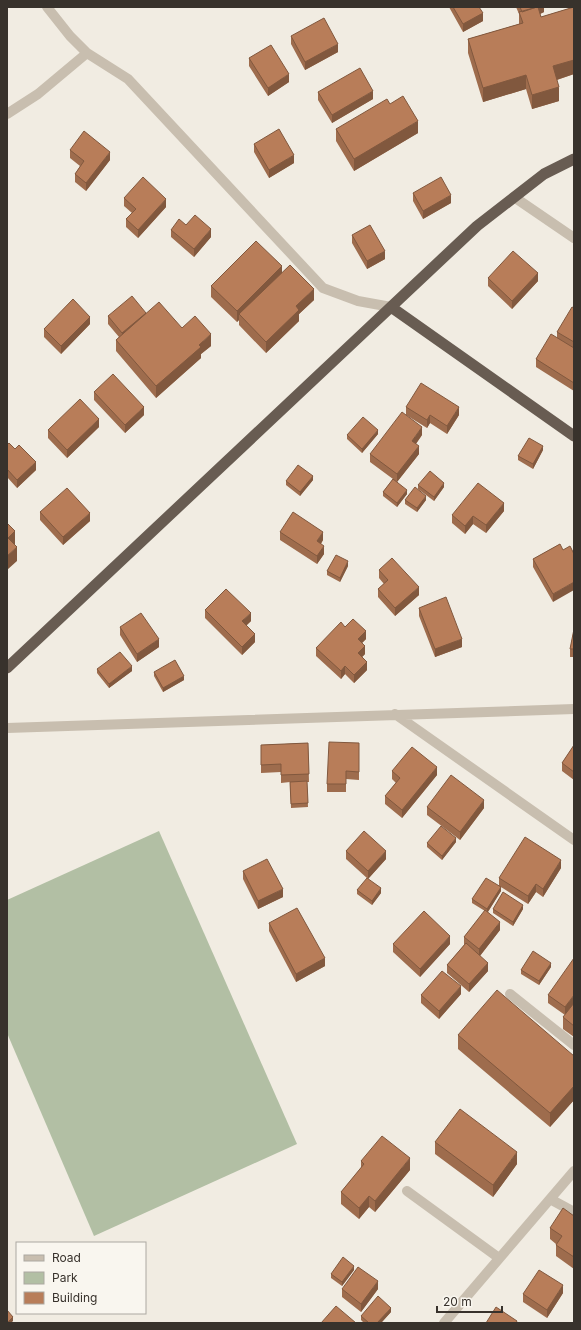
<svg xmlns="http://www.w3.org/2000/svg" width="581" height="1330" font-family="Inter,sans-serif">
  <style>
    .green { fill: #b2bfa4 }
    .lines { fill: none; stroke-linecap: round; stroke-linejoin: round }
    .minor { stroke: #c8beaf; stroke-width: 10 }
    .trunk { stroke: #685c52; stroke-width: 11 }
    .wall { fill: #9e6c4d }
    .shaded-wall { fill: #81583e }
    .building { fill: #b87d59; stroke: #81583e }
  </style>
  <rect width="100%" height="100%" fill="#f1ece2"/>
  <path class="green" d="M159 831 297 1144 94 1236 7 1033V900Z"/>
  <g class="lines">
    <path class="minor" d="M47 7 70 36 87 53 128 79 323 288 358 301 391 307
      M7 114 38 94 87 53
      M514 197 574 238
      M395 714 574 840
      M7 728 574 709
      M510 994 574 1045
      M407 1191 499 1258
      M550 1199 574 1212
      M444 1323 574 1171"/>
    <path class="trunk" d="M391 307 574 436
      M7 668 477 226 544 174 574 159"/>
  </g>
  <path class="wall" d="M449 7H479L483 21 463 32Z
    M516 7H544V12L540 14 541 17 574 7V74L557 80 559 101 532 109 526 89 483 102 468 53V39L519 24V14Z
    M291 36 338 52 305 70 291 44Z
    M249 58 289 82 268 96 249 66Z
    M318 92 373 99 332 123 318 100Z
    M390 104 418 133 354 171 336 141V129Z
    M254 144 294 163 269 178 254 152Z
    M70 150 110 160 86 191 75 182V174L80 166 70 158Z
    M413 193 451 203 423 219 413 201Z
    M124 198 166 207 138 238 126 227V219L132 213 124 206Z
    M186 225 211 237 194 257 171 237V230Z
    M352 235 385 259 367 269 352 243Z
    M282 273 314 300 299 314V321L266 353 239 325V320L237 322 211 297V286Z
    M488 278 538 281 512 309 488 286Z
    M574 308V391L536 367V359L557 338V332Z
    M146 313 182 328 211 346 201 354V358L156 398 116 351V340L119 337 108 324V316Z
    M90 324 61 354 44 337V329Z
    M94 392 144 415 125 433 94 400Z
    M406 407 459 415 447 434 430 423 427 428 406 415Z
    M99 427 67 458 48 438V430Z
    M378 434 362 453 347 439V435Z
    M422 435 416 444 419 454 397 482 407 494 397 507 383 496V492L393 479 370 462V454Z
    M7 445 36 470 17 488 7 477Z
    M543 450 533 469 518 460V456Z
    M313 480 300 496 286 485V481Z
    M418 485 444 487 434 501 418 489Z
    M405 500H426L417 512 405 504Z
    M504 511 486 533 473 524 465 534 452 523V515Z
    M40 512 90 521 63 545 40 520Z
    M280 532 323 540 321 544 324 554 317 564 280 540Z
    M560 544 553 602 533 567V559Z
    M348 566 340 582 327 575V571Z
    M379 570 419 595 395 616 378 597V589L384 584 379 578Z
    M419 608 462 647 435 657 419 616Z
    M205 610 251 621 246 626 255 642 242 655 205 618Z
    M120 627 159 647 137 662 120 635Z
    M345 627 366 639 362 643 365 654 362 657 367 670 354 683 345 674 341 679 316 656V648Z
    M574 629V657H570V649Z
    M97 669 132 671 109 688 97 673Z
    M154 672 184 680 163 692 154 676Z
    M308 743 309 782H307L308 807 291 808 290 782 281 783V772L261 773V745Z
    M359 743V780L346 779V792H327V784Z
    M574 745V780L562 771V763Z
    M392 771 437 775 402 818 385 804V796L396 783 392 779Z
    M427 807 484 808 460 840 427 815Z
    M456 842 442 860 427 847V843Z
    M346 851 386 859 368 879 346 859Z
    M561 868 543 897 536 892 528 904 501 887V891L488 912 500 930 480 956 488 971 469 992 447 973V965L464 945V937L485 911 472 903V899L499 886V878Z
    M243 871 283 897 258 909 243 879Z
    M357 890 381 893 372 905 357 894Z
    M493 909H523L513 926 493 913Z
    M269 923 325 966 296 982 269 931Z
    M393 944H450L420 977 393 952Z
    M551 967 539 985 521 974V970Z
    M461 994 439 1019 421 1003V995Z
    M548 995 574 1003V1037L563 1029V1017L565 1015 548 1003Z
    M458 1035 574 1056V1100L550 1127 458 1049Z
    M435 1142 517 1164 493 1197 435 1154Z
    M361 1161 410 1170 375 1212 369 1207 359 1219 341 1204V1192L361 1168Z
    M574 1216V1269L556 1256V1244L550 1239V1228Z
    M354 1270 342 1286 331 1278V1274Z
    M342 1289H378L361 1312 342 1297Z
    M563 1293 547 1318 523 1302V1294Z
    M391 1312 381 1323H364L361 1320V1316Z"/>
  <path class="shaded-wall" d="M538 7H544V12L523 22Z
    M483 13V21L463 32V24Z
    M338 44V52L305 70V62Z
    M574 60V74L553 81V66Z
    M289 74V82L268 96V88Z
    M526 75V89L483 102V88Z
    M559 87V101L532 109V95Z
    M373 91V99L332 123V115Z
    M418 121V133L354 171V159Z
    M110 152V160L86 191V183Z
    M294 155V163L269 178V170Z
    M451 195V203L423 219V211Z
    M166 199V207L138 238V230Z
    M211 229V237L194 257V249Z
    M385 251V259L367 269V261Z
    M282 266V278L239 314V320L237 322V311Z
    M538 273V281L512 309V301Z
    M314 289V300L299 314V321L266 353V342L296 306Z
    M146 313 122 341V333Z
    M90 317V324L61 354V346Z
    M211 334V346L201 354V358L156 398V386L199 345Z
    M144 407V415L125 433V425Z
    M459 407V415L447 434V426Z
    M430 415V423L427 428V420Z
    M99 419V427L67 458V450Z
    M422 427V435L412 449V441Z
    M378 430V434L362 453V449Z
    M419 446V454L397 482V474Z
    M543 446V450L533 469V464Z
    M36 462V470L17 488V480Z
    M313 476V480L300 496V492Z
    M444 483V487L434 501V497Z
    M407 490V494L397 507V503Z
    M426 496V500L417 512V508Z
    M504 503V511L486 533V525Z
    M90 513V521L63 545V537Z
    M473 516V524L465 534V526Z
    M15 531V545L8 538Z
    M323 532V540L317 549V541Z
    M324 546V554L317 564V556Z
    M17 547V561L7 570V556Z
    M348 561V566L340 582V578Z
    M574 582V590L553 602V594Z
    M419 587V595L395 616V608Z
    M251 613V621L242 629V621Z
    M366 631V639L358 647V639Z
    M255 634V642L242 655V647Z
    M159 639V647L137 662V654Z
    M462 639V647L435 657V649Z
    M365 646V654L358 661V653Z
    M367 662V670L354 683V675Z
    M132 666V671L109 688V684Z
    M345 666V674L341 679V671Z
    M184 676V680L163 692V688Z
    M437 767V775L402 818V810Z
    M484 800V808L460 840V832Z
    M456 838V842L442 860V856Z
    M386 851V859L368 879V871Z
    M561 860V868L543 897V889Z
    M536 884V892L528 904V896Z
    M501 887V891L487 913V909Z
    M381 888V893L372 905V901Z
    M283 889V897L258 909V901Z
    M523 905V909L513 926V922Z
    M500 922V930L479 957V949Z
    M450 936V944L420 977V969Z
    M325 958V966L296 982V974Z
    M488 963V971L469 992V984Z
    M551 963V967L539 985V981Z
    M461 986V994L439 1019V1011Z
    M574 995V1003L565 1015V1007Z
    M574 1086V1100L550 1127V1113Z
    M517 1152V1164L493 1197V1185Z
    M410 1158V1170L375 1212V1201Z
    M369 1196V1207L359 1219V1208Z
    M354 1266V1270L342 1286V1282Z
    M378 1281V1289L361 1312V1304Z
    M563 1285V1293L547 1318V1310Z
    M391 1308V1312L381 1323H377Z
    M13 1317V1321L11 1323H7Z"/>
  <path class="building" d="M453 7H479L483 13 463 24Z
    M520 7H537L522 12Z
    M537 7H538L541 17 574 7V60L553 66 559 87 532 95 526 75 483 88 468 39 523 23 519 12Z
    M324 18 338 44 305 62 291 36Z
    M271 45 289 74 268 88 249 58Z
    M360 68 373 91 332 115 318 92Z
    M403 96 418 121 354 159 336 129 387 99 390 104Z
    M279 129 294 155 269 170 254 144Z
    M84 131 110 152 86 183 75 174 84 161 70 150Z
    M143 177 166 199 138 230 126 219 136 209 124 198Z
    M441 177 451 195 423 211 413 193Z
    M195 215 211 229 194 249 171 230 179 219 186 225Z
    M370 225 385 251 367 261 352 235Z
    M256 241 282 266 237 311 211 286Z
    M513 251 538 273 512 301 488 278Z
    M290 265 314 289 296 306 299 310 266 342 239 314Z
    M132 296 146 313 122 333 108 316Z
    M73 299 90 317 61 346 44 329Z
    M159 302 182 328 195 316 211 334 199 345 201 347 156 386 116 340Z
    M572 307 574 308V342L557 332Z
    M551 334 574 348V383L536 359Z
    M113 374 144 407 125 425 94 392Z
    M421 383 459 407 447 426 430 415 427 420 406 407Z
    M80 399 99 419 67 450 48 430Z
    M402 412 422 427 412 441 419 446 397 474 370 454Z
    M363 417 378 430 362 449 347 435Z
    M529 438 543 446 533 464 518 456Z
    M9 443 15 449 19 445 36 462 17 480 7 469V445Z
    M298 465 313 476 300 492 286 481Z
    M430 471 444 483 434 497 418 485Z
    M393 479 407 490 397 503 383 492Z
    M478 483 504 503 486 525 473 516 465 526 452 515Z
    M415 487 426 496 417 508 405 500Z
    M67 488 90 513 63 537 40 512Z
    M293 512 323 532 317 541 324 546 317 556 280 532Z
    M7 523 15 531 8 538 17 547 7 556Z
    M560 544 563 550 570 546 574 554V582L553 594 533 559Z
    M336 555 348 561 340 578 327 571Z
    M392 558 419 587 395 608 378 589 388 580 379 570Z
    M226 589 251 613 242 621 255 634 242 647 205 610Z
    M446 597 462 639 435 649 419 608Z
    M141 613 159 639 137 654 120 627Z
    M353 619 366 631 358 639 365 646 358 653 367 662 354 675 345 666 341 671 316 648 341 622 345 627Z
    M574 629V649H570Z
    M120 652 132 666 109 684 97 669Z
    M175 660 184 676 163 688 154 672Z
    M329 742 359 743V772L346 771V784H327Z
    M308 743 309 774 281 775V764L261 765V745Z
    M574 745V772L562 763Z
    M412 747 437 767 402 810 385 796 400 778 392 771Z
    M451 775 484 800 460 832 427 807Z
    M307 781 308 803 291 804 290 782Z
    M441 826 456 838 442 856 427 843Z
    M364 831 386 851 368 871 346 851Z
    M525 837 561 860 543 889 536 884 528 896 499 878Z
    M267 859 283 889 258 901 243 871Z
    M367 878 381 888 372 901 357 890Z
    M486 878 501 887 487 909 472 899Z
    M503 892 523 905 513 922 493 909Z
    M297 908 325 958 296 974 269 923Z
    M485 910 500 922 479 949 464 937Z
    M424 911 450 936 420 969 393 944Z
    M466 943 488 963 469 984 447 965Z
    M533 951 551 963 539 981 521 970Z
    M574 958V995L565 1007 548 995Z
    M442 971 461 986 439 1011 421 995Z
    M497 990 574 1056V1086L550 1113 458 1035Z
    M574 1003V1026L563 1017Z
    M460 1109 517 1152 493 1185 435 1142Z
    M382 1136 410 1158 375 1201 369 1196 359 1208 341 1192 364 1164 361 1161Z
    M563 1208 574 1216V1257L556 1245 562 1236 550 1228Z
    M343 1257 354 1266 342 1282 331 1274Z
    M358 1267 378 1281 361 1304 342 1289Z
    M539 1270 563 1285 547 1310 523 1294Z
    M378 1296 391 1308 377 1323H369L361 1316Z
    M336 1306 356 1323H321Z
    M496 1307 517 1321 516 1323H486Z
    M7 1310 13 1317 7 1323Z"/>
  <rect width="581" height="1330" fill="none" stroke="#38322c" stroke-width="16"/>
  <rect x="16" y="1242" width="130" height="72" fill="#f9f6ef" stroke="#aca8a1"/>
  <rect x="24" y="1255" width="20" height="6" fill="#c8beaf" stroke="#aca8a1"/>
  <text x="52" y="1262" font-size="12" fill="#38322c">Road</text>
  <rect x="24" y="1272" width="20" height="12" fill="#b2bfa4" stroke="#aca8a1"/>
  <text x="52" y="1282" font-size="12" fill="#38322c">Park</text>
  <rect x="24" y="1292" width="20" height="12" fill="#b87d59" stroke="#aca8a1"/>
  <text x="52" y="1302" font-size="12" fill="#38322c">Building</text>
  <path d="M437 1306v6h65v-6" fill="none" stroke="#38322c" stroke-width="2"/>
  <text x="443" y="1306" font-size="12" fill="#38322c" stroke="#f9f6ef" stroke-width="3" paint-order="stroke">20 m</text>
</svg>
